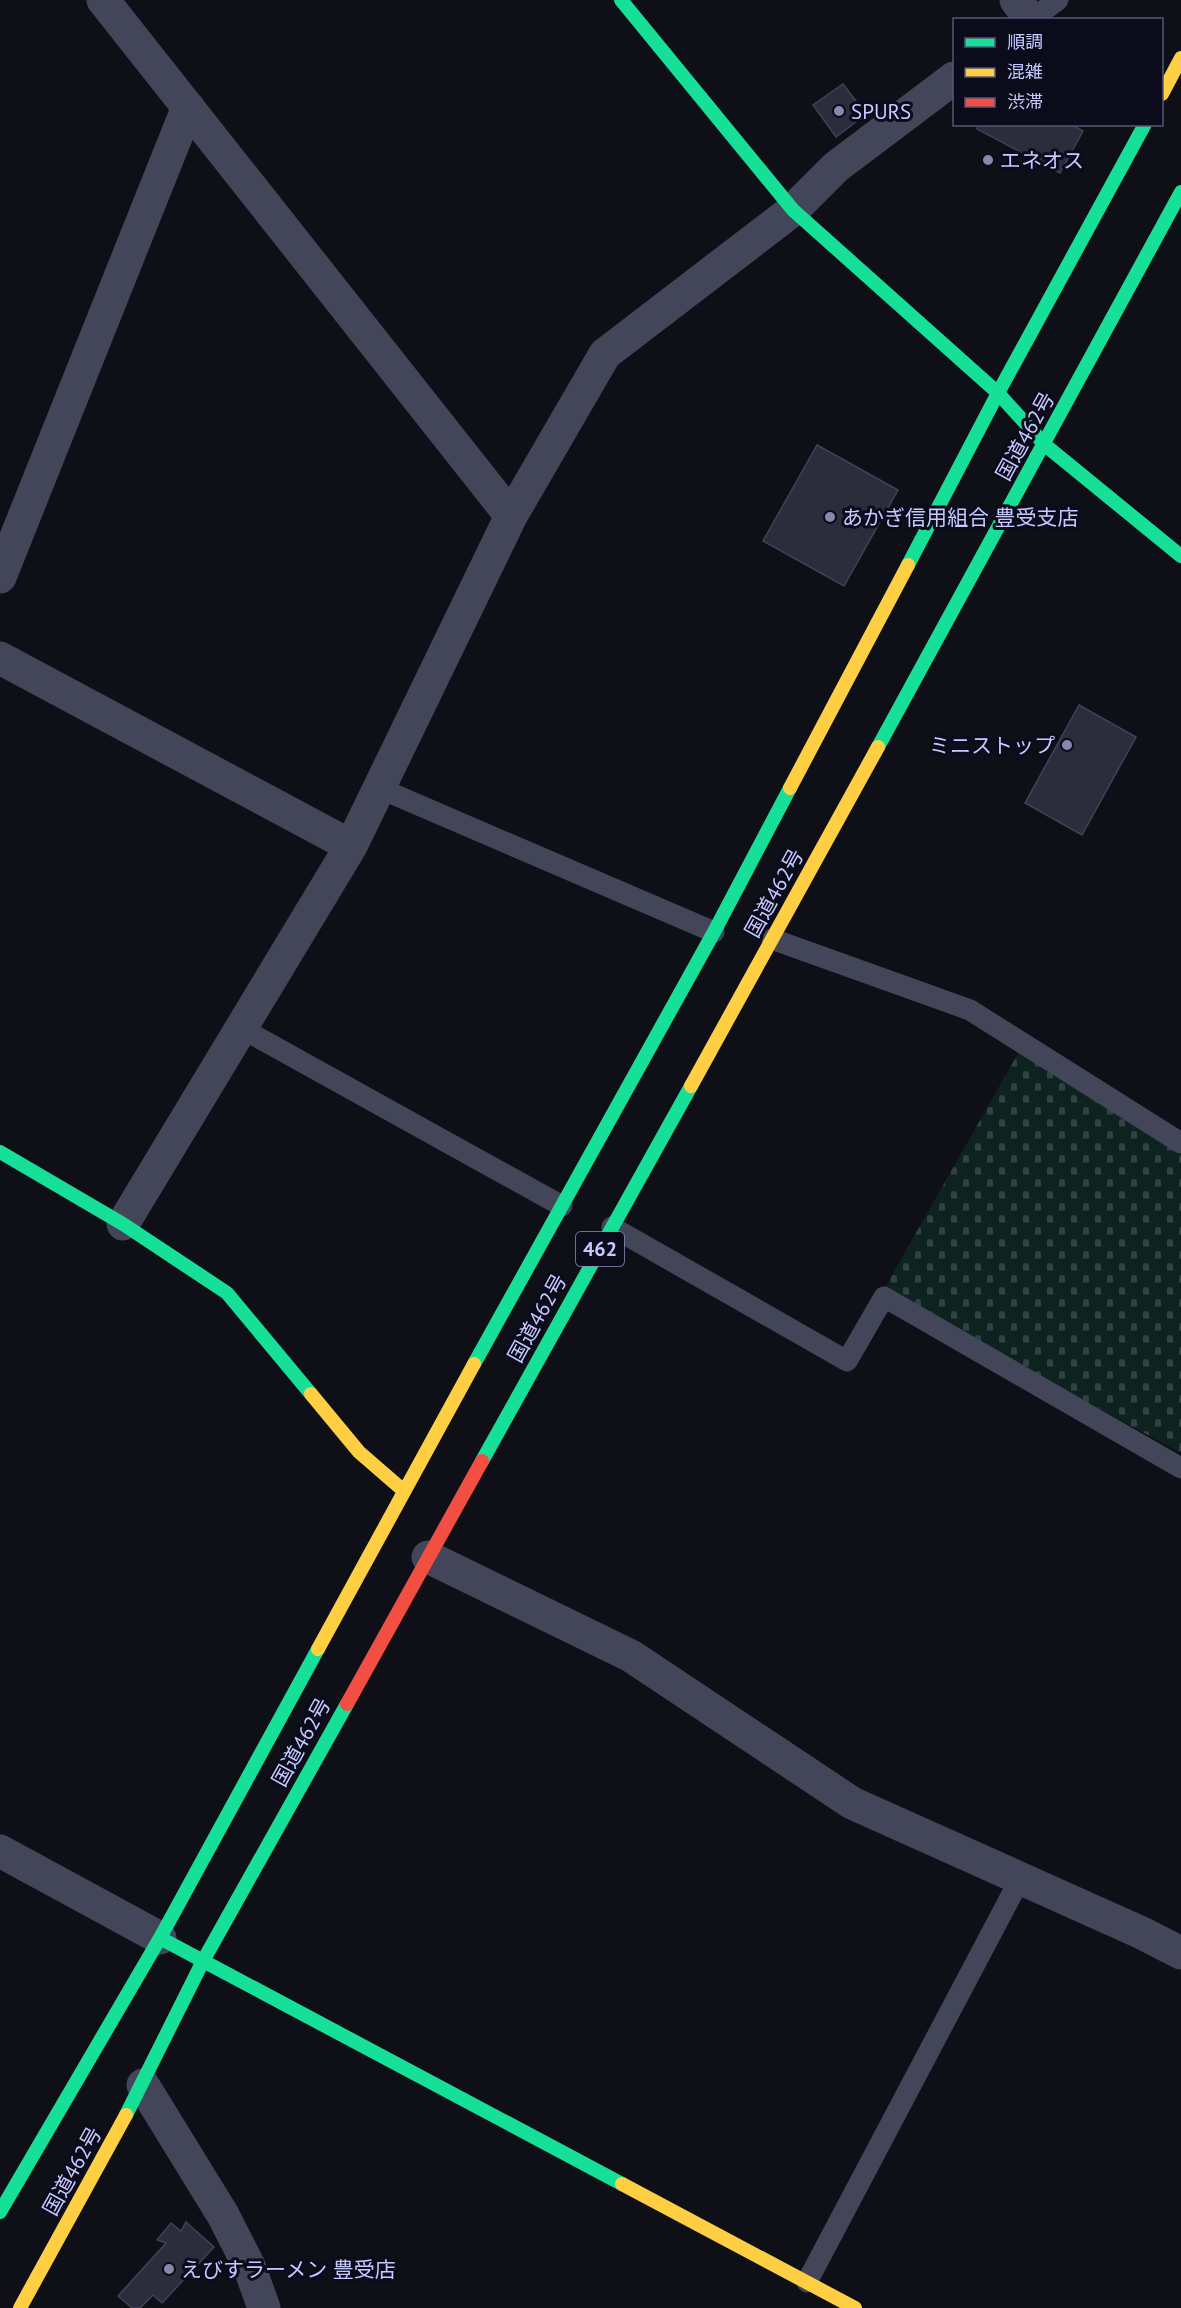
<svg xmlns="http://www.w3.org/2000/svg" width="1181" height="2308" font-family="'PT Sans','Noto Sans JP',sans-serif">
  <style>
    .cemetery { fill: url(#cemetery-stones) }
    .building { fill: #2c2c3c; stroke: #414158; stroke-width: 1.5 }
    .lines { fill: none; stroke-linecap: round; stroke-linejoin: round }
    .lane { stroke: #434659; stroke-width: 21 }
    .street { stroke: #434659; stroke-width: 33 }
    .fast { stroke: #16e098; stroke-width: 14 }
    .slow { stroke: #ffcf43; stroke-width: 14 }
    .jam { stroke: #f24e42; stroke-width: 14 }
    .poi-dot { fill: #8689ae; stroke: #0b0b1c; stroke-width: 2 }
    .labels { text-anchor: middle; dominant-baseline: central; stroke-width: 6; stroke-linejoin: round; paint-order: stroke }
    .shield { fill: #0b0b1c; stroke: #8e91bb; stroke-width: 1.5 }
    .shield-label { font-size: 20px; font-weight: bold; fill: #c6caff }
    .poi-label { font-size: 21px; fill: #c6caff; stroke: #0b0b1c; text-anchor: start }
    .street-label { font-size: 21px; fill: #c6caff; stroke: #0b0b1c }
  </style>
  <defs>
    <pattern id="cemetery-stones" width="16" height="16" patternUnits="userSpaceOnUse" patternTransform="scale(1.5)"><rect width="16" height="16" fill="#0e2320"/><path d="M2 7V4a2 2 0 0 1 4 0v3zM10 15v-3a2 2 0 0 1 4 0v3z" fill="#304241"/></pattern>
  </defs>
  <rect width="100%" height="100%" fill="#0f0f18"/>
  <path class="cemetery" d="M1020 1050 1181 1154V1453L883 1291Z"/>
  <path class="building" d="M843 84 866 114 836 137 813 105Z
    M979 124H1071L1083 131 1060 173 977 129Z
    M817 445 898 490 844 586 763 541Z
    M1079 705 1136 737 1082 835 1025 803Z
    M186 2222 214 2247 162 2303 153 2295 140 2308H132L118 2296 166 2243 157 2240 171 2223 181 2231Z"/>
  <g class="lines">
    <path class="lane" d="M1032 19 1058 0
      M379 788 714 932
      M772 939 970 1010 1181 1143
      M241 1028 562 1206
      M612 1227 847 1361 884 1297 1181 1468
      M807 2282 1020 1879"/>
    <path class="street" d="M103 0 511 516
      M1016 0 1031 20
      M0 577 188 107
      M0 658 351 846
      M123 1224 351 846 511 516 605 354 793 210 836 167 954 78
      M428 1557 631 1656 852 1803 1142 1933 1181 1953
      M0 1851 160 1938
      M143 2085 223 2215 249 2266 264 2308"/>
    <path class="fast" d="M621 0 793 210 998 393 1045 445 1181 556
      M908 565 998 393 1145 124
      M878 747 1181 192
      M0 1152 123 1224 227 1293 311 1394
      M474 1364 714 932 790 788
      M482 1461 691 1086
      M160 1938 622 2184
      M126 2115 203 1961 347 1704
      M0 2212 160 1938 318 1649"/>
    <path class="slow" d="M1162 94 1181 58
      M790 788 908 565
      M691 1086 878 747
      M311 1394 359 1452 404 1491
      M318 1649 474 1364
      M622 2184 855 2308
      M20 2308 126 2115"/>
    <path class="jam" d="M347 1704 482 1461"/>
  </g>
  <g class="poi-dot">
    <circle cx="839" cy="111" r="6"/>
    <circle cx="988" cy="160" r="6"/>
    <circle cx="830" cy="517" r="6"/>
    <circle cx="1067" cy="745" r="6"/>
    <circle cx="169" cy="2269" r="6"/>
  </g>
  <g class="labels">
    <rect class="shield" x="576" y="1232" width="48" height="34" rx="4.5"/>
    <g class="shield-label">
      <text x="600" y="1249">462</text>
    </g>
    <g class="poi-label">
      <text x="851" y="111">SPURS</text>
      <text x="1000" y="160">エネオス</text>
      <text x="842" y="517">あかぎ信用組合 豊受支店</text>
      <text x="1055" y="745" text-anchor="end">ミニストップ</text>
      <text x="181" y="2269">えびすラーメン 豊受店</text>
    </g>
    <g class="street-label">
      <text transform="translate(1025 436) rotate(-61)">国道462号</text>
      <text transform="translate(774 893) rotate(-61)">国道462号</text>
      <text transform="translate(537 1318) rotate(-61)">国道462号</text>
      <text transform="translate(301 1742) rotate(-61)">国道462号</text>
      <text transform="translate(72 2171) rotate(-61)">国道462号</text>
    </g>
  </g>
  <rect x="953" y="18" width="210" height="108" fill="#0b0b1c" stroke="#565777" stroke-width="1.5"/>
  <rect x="965" y="38" width="30" height="9" fill="#16e098" stroke="#565777" stroke-width="1.5"/>
  <text x="1007" y="48" font-size="18" fill="#c6caff">順調</text>
  <rect x="965" y="68" width="30" height="9" fill="#ffcf43" stroke="#565777" stroke-width="1.5"/>
  <text x="1007" y="78" font-size="18" fill="#c6caff">混雑</text>
  <rect x="965" y="98" width="30" height="9" fill="#f24e42" stroke="#565777" stroke-width="1.5"/>
  <text x="1007" y="108" font-size="18" fill="#c6caff">渋滞</text>
</svg>
